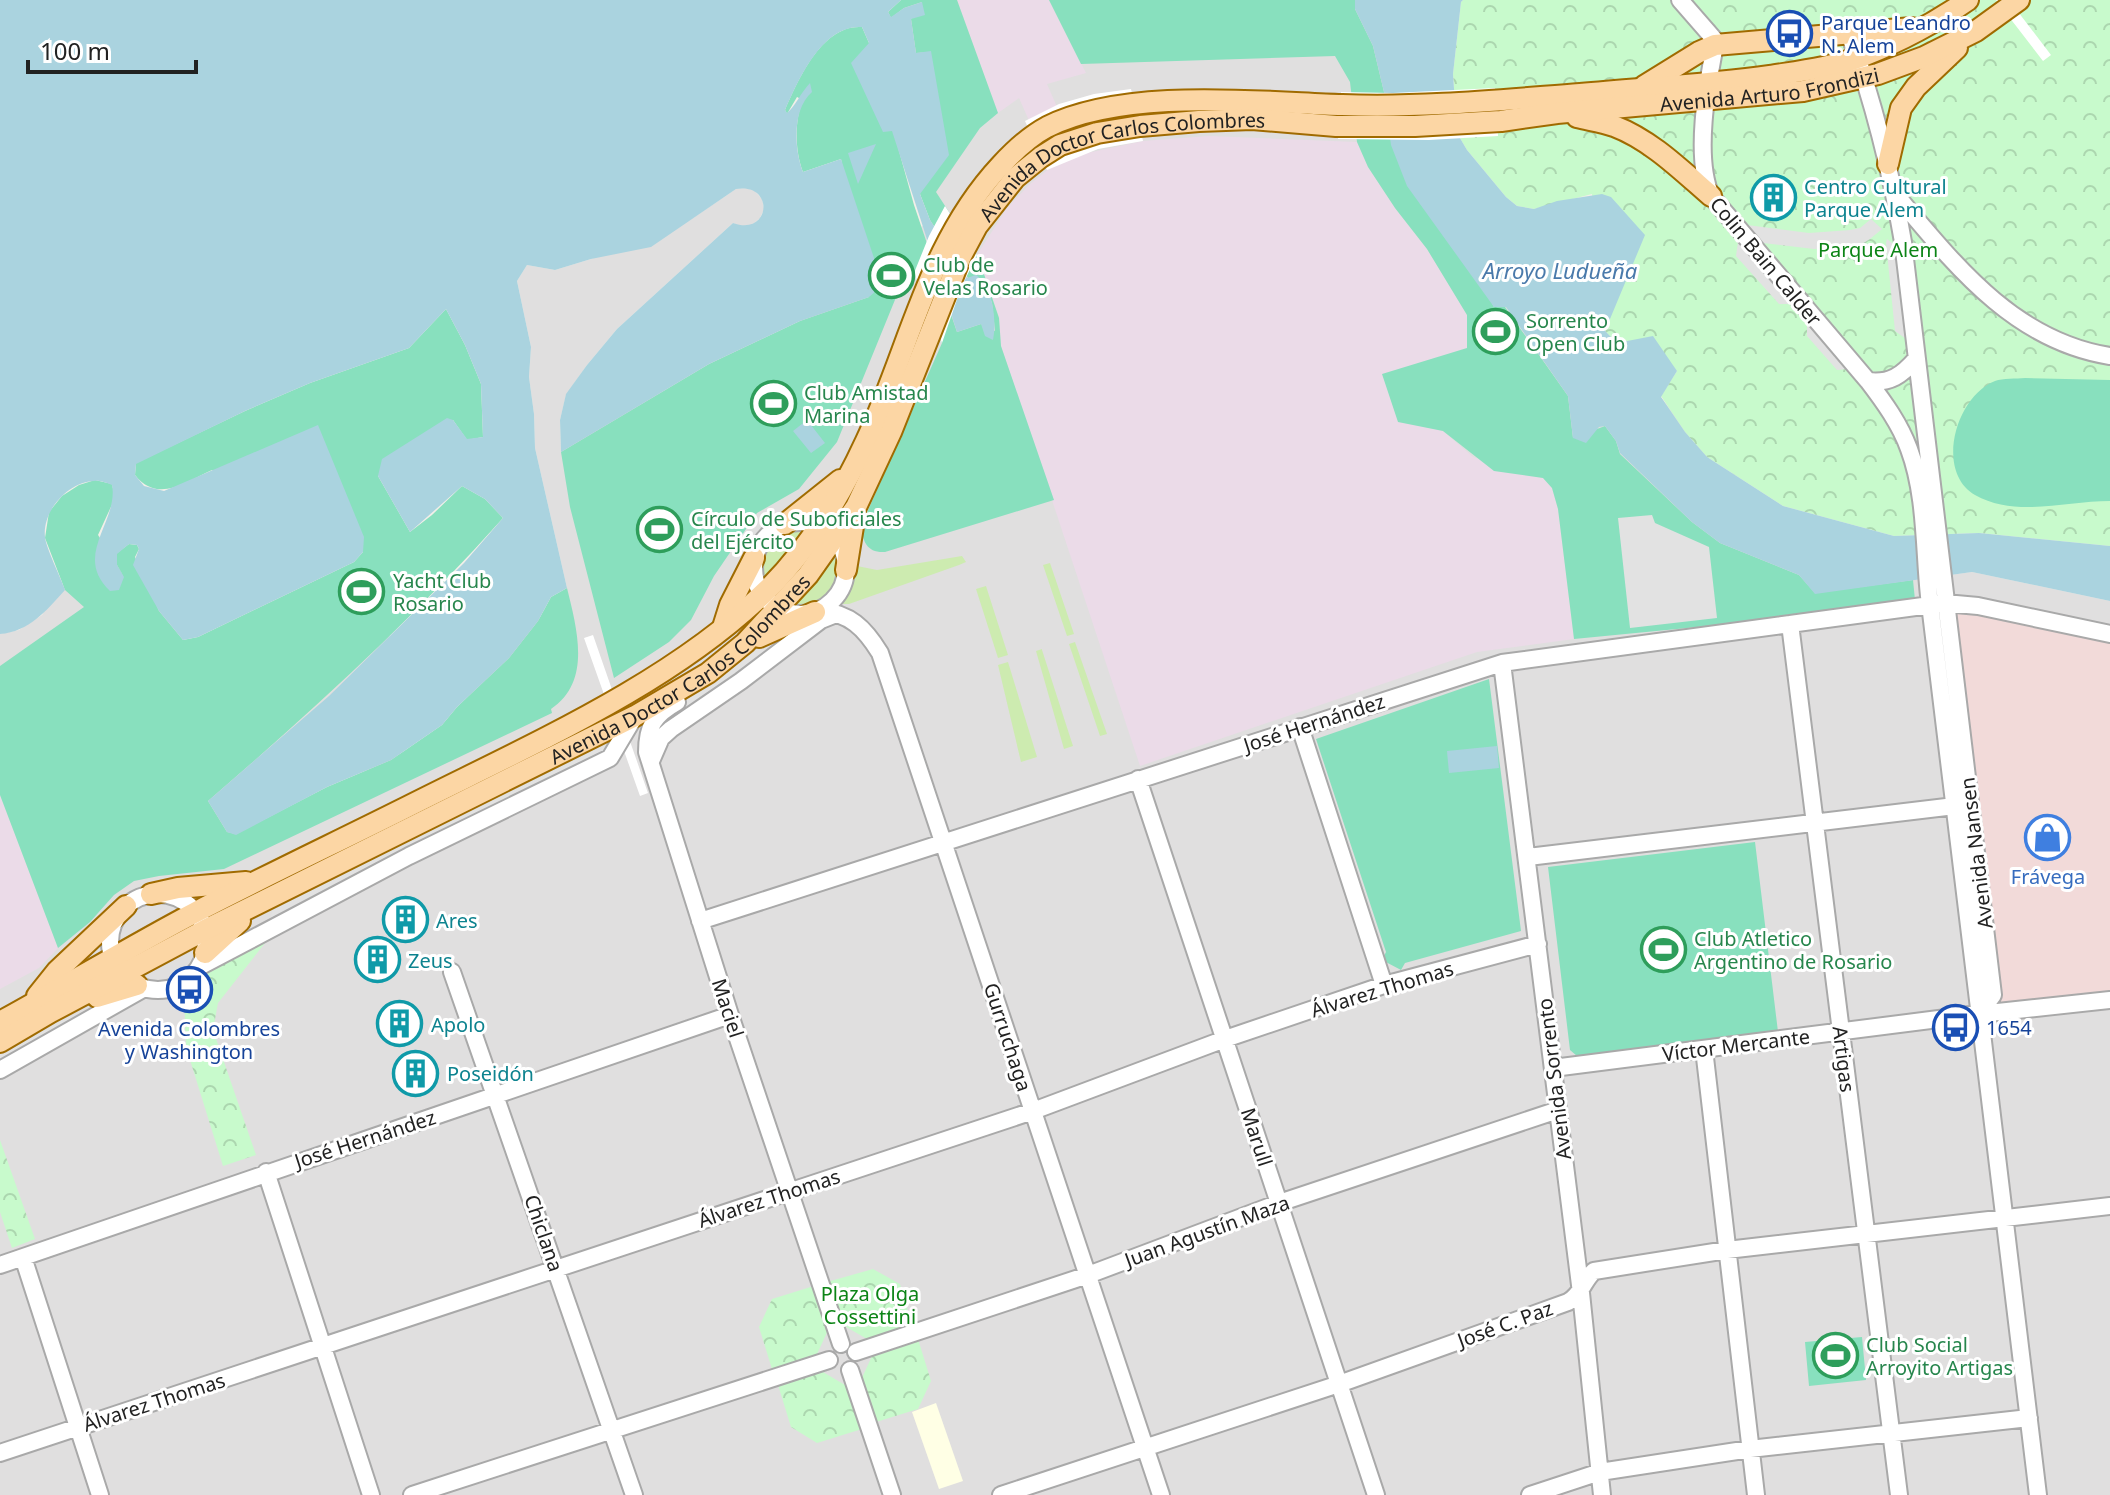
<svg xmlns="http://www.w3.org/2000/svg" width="2110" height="1495" font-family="'Noto Sans',sans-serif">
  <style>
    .residential { fill: #e0dfdf }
    .commercial { fill: #f2dad9 }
    .industrial { fill: #ebdbe8 }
    .education { fill: #ffffe5 }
    .grass { fill: #cdebb0 }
    .park { fill: url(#park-crowns) }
    .pitch { fill: #88e0be }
    .parking { fill: #e2e2e2 }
    .water { fill: #aad3df }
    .pier { fill: #fff }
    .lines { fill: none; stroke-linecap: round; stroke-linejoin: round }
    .minor-casing { stroke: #a9a9a9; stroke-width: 20 }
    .major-casing { stroke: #a06b00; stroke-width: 24 }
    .minor { stroke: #fff; stroke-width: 16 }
    .major { stroke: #fcd6a4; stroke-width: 20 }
    .labels { text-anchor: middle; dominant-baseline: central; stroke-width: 6; stroke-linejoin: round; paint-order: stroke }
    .transit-label { font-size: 20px; fill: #164399; stroke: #fff; text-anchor: start }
    .street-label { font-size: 20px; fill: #222; stroke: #fff }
    .culture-label { font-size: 20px; fill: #0d838f; stroke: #fff; text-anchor: start }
    .park-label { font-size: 20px; fill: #0c8416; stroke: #fff }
    .leisure-label { font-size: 20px; fill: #27864d; stroke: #fff; text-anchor: start }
    .shop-label { font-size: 20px; fill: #366cbe; stroke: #fff }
    .water-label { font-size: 22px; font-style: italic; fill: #4a7aab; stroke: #fff }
  </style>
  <defs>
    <pattern id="park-crowns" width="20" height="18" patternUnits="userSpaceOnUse" patternTransform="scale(2)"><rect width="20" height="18" fill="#c8facc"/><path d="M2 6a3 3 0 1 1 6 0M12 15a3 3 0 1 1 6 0" fill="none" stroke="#acd6af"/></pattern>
  </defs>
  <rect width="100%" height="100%" fill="#f2efe9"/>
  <path class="residential" d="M901 0H1355V9L1815 593 1972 572 2110 601V1495H0V634L19 630 42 615 98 535 183 640 390 636 237 834 410 749 442 725 567 588 535 448 534 414 529 377 531 347 517 281 527 265 555 270 591 259 690 220 736 189 746 188 755 191 762 199 764 209 760 218 752 225 742 227 733 223 617 329 587 365 566 395 560 420 561 451 709 364 800 321 930 220Z"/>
  <path class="commercial" d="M1945 603 2110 634V1000L1979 1014Z"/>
  <path class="industrial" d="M957 0H1049L1086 73 1047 84 1078 155 1143 141 1209 136 1357 142 1368 167 1395 208 1427 249 1467 315 1468 348 1443 431 1473 457 1543 478 1552 488 1558 509 1574 639 1477 652 1140 766 1001 346 999 317 977 255 1007 208 1030 184 1050 168 1019 98 998 113Z
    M0 795 58 948 39 968 0 989Z"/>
  <path class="education" d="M936 1403 963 1481 939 1489 912 1412Z"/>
  <path class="grass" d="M796 527H807L762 583C746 557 770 532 796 527Z
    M837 547C850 582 824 613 786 608Z
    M962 556 966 562 959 565 849 604H837L850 582 852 565 877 570Z
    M1050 563 1074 634 1067 636 1043 565Z
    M986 586 1008 655 998 658 976 589Z
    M1075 642 1107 734 1100 736 1069 644Z
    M1042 649V650L1073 746 1064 749 1036 651Z
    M1008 662 1037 757 1021 762 998 665Z"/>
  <path class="park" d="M1463 0H2110V546L1979 533 1894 536 1783 506 1707 457 1685 432 1661 396 1677 371 1617 343 1605 331 1592 194 1534 209 1517 206 1506 197 1467 150 1457 133 1453 74 1461 2Z
    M269 938 218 1003 213 1030 256 1155 223 1166 186 1047 184 994 213 969Z
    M0 1140 35 1239 12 1248 0 1212Z
    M873 1269 900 1284 912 1326 867 1339 841 1324 827 1282Z
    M817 1285 830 1326 817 1354 772 1369 759 1327 772 1299Z
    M918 1339 931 1381 918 1409 873 1423 860 1382 873 1354Z
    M823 1372 850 1388 862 1429 817 1443 791 1427 778 1385Z"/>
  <path class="pitch" d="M901 0H957L998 113 980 128 936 192 977 255 985 277 999 318 1001 346 1054 500 885 552C867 553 863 542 861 526L942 343 910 263 837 442 799 489 757 513 714 576 691 620 669 642 614 678 570 507 561 452 709 364 800 321 869 297 841 159 803 172C795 151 794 121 803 100L797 97 787 114 785 110C798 80 822 24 862 27L869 43 914 205 957 332 981 324 995 331 992 303 984 281 968 278 930 220 920 194 931 52 916 53 911 19 922 2 904 8 891 18 888 12Z
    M1049 0H1355V9L1373 46 1384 92 1494 307H1505L1568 396 1573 438 1605 426 1616 441 1620 454 1692 522 1720 543 1799 575 1815 593 1913 580 1915 600 1780 619 1574 639 1558 509 1552 488 1543 478 1494 471 1443 431 1398 422 1382 374 1467 348V315L1427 249 1395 208 1368 167 1357 142 1350 82 1335 56 1081 64Z
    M446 309 465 345 481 384 483 437 467 440 453 420 378 476 410 532 432 515 462 486 485 499 503 518C412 620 311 712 208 801L227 832 236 834 327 787 391 760 442 725 457 707 509 658 538 621 551 597 567 588C577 629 592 682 551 709L552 713 224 869 159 876 134 881 114 895 90 922 58 948 0 795V666L84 607 65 590 45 538 49 512 62 496 79 485 95 480 112 484 115 498 98 535 124 577 117 565V553L129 544 137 545 139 549 135 557 159 611 183 640 198 637 354 562 363 552 212 470C185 482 158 504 135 475L136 463 245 411 310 383 409 348Z
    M2025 378 2110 380V501C2066 501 2016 518 1975 495 1935 472 1955 397 1995 381 2003 378 2016 379 2025 378Z
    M1489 679 1521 931 1405 963 1401 970 1382 960 1386 952 1316 739Z
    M1755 842 1778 1032 1577 1056 1570 1050 1548 867Z
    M1862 1337 1866 1380 1809 1386 1805 1342Z"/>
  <path class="parking" d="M1871 219 1882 229 1870 239 1860 245 1814 249 1763 243 1747 225 1809 233 1850 230 1860 228Z
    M1887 239 1897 247 1909 341 1895 331 1886 243Z
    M1738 242 1791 304H1779L1736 256Z
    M1807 322 1847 369 1837 370 1807 336Z
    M1652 515 1655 523 1709 547 1717 618 1630 628 1618 518Z
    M777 636 782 644 655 732 667 713Z
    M610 741 606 754 269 922 275 904Z
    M70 1014 72 1022 0 1064V1054Z"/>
  <path class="water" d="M0 0H901L888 12 891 17 904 8 922 2 925 15 911 19 916 53 931 51 949 155 920 194 930 220 967 278 976 275C993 287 997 320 993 340L985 336 981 324 957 332 892 131 883 132 851 63 869 43 862 27C822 24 798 81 785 110L787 113C795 107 801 92 810 83L812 92C792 109 794 149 803 172L841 159 883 285 869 297 800 321 709 364 561 452 560 420 566 394 587 365 617 329 733 223C771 237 775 182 736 189L651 247 591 259 555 270 527 265 517 281 531 347 529 377 534 414 535 448 567 588 551 597 538 621 509 658 457 707 442 725 391 760 327 787 236 835 227 832 208 801 329 696 464 563 503 518 485 499 462 486 410 532 378 476 382 459 447 418 453 420 467 439 483 437 481 384 465 345 446 309 409 348 310 383 245 411 136 464 135 475 144 486 164 491 318 425 364 537 363 552 354 562 198 637 183 640 159 611 133 565 139 549 137 545 129 544 117 554V565L124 577 119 590 110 591C72 555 119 522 112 485 107 483 99 480 94 481 68 482 42 511 45 537 46 548 61 578 65 590 47 610 29 632 0 634Z
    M1355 0H1463L1461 2 1453 74 1457 133 1467 150 1506 197 1517 206 1534 209 1557 201 1602 194 1611 197 1645 235 1605 331 1617 343 1653 336 1677 371 1661 397 1685 432 1707 457 1783 506 1894 536 1979 533 2110 546V601L1972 572 1815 594 1799 575 1720 543 1692 522 1620 453 1616 441 1605 426 1599 427 1586 443 1573 438 1568 396 1506 307H1494L1407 186 1391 145 1384 92 1373 46 1355 9Z
    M876 144 858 184 848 153Z
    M807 420 825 443 811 453 793 431Z
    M1497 746 1499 768 1449 773 1447 751Z"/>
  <path class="pier" d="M1996 0H2009L2051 55 2043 61Z
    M1495 88 1498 136 1429 140 1338 139 1341 92 1393 93Z
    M1131 89 1143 141 1098 149 1047 170 1025 121 1059 104 1094 94Z
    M945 206 977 255 961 288 942 343 914 273 929 236Z
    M593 635 648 793 640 796 584 638Z"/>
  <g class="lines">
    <defs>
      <path id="minor" d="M1680 0 1714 39 1715 45C1707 86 1694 157 1711 196L1868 381C1884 402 1900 424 1909 449 1926 494 1924 549 1929 596L2038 1495
        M1849 33C1873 101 1891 171 1903 242L1993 995 1979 1014
        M1896 195C1955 265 2014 341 2110 356
        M1868 381C1890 384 1902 375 1916 359
        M754 568a46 46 0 1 1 92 0a46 46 0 1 1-92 0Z
        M820 610C850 614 864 627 880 653L1161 1495
        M1790 624 1899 1495
        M1502 663 1581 1293 1602 1495
        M677 702C654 715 647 726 647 752L730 1015 841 1344
        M1300 727 1384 985
        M651 761 661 738 671 729 741 681 821 620 836 614
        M1138 779 1376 1495
        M1528 857 1963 805
        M110 942a48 48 0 1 1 96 0a48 48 0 1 1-96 0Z
        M700 921 1502 663 1945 603 1978 606 2110 634
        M199 967 409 856 610 758 635 716
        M452 972 634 1495
        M1704 1049 1756 1495
        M1553 1068 1970 1015 2110 1000
        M0 1070 141 990
        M266 1172 371 1495
        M23 1257 100 1495
        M0 1265C243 1180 487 1100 730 1015
        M856 1352 1088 1275 1279 1203 1558 1110
        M850 1370 892 1495
        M0 1453 1033 1111 1225 1039 1384 985 1538 944
        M412 1495 829 1360
        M1001 1495 1339 1384 1568 1302C1582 1294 1583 1281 1594 1271L1727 1250 2110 1206
        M1530 1495 1600 1472 1750 1449 2029 1418"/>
      <g id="major">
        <path d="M1644 86 1699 52 1715 45 1912 28"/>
        <path d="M1577 117C1589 120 1602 122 1614 126 1651 140 1681 170 1711 196"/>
        <path d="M1888 164 1901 108 1916 87 1957 48"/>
        <path d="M785 524 840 480"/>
        <path d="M846 570 855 514"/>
        <path d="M724 624 730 605 754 558"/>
        <path d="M759 637 815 612"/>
        <path d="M151 894 178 888 246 882"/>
        <path d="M205 953 240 921"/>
        <path d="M37 996 57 971 126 906"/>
        <path d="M97 997 137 985"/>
        <path d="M0 1022C66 986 131 946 198 911 265 876 333 844 401 810 523 748 669 686 767 590 810 548 841 495 866 441 910 347 928 243 1001 165 1014 151 1030 136 1047 127 1125 88 1256 102 1342 105 1421 108 1501 100 1580 94 1643 88 1707 85 1770 76 1801 71 1833 67 1863 56 1901 41 1935 23 1968 0"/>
        <path id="s1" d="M0 1042 51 1012 205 930 635 716 708 673 745 643 808 575 856 507 891 432 961 256 977 226 1015 178 1041 157 1060 145 1097 133 1140 126 1199 121 1252 119 1336 126H1415L1501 121 1557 113 1803 91 1878 74 1924 57 1976 31 2019 0"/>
      </g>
    </defs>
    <use href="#minor" class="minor-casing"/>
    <use href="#major" class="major-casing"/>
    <use href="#minor" class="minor"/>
    <use href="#major" class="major"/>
  </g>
  <defs>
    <symbol id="bus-ring" viewBox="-11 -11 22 22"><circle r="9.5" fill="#fff" stroke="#1a4fb4" stroke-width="1.5"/><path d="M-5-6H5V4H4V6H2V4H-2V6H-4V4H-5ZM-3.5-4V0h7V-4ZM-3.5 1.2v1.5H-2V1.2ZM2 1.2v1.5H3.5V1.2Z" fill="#1a4fb4"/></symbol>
    <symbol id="building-ring" viewBox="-11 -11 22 22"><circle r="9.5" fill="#fff" stroke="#0f9aa8" stroke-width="1.5"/><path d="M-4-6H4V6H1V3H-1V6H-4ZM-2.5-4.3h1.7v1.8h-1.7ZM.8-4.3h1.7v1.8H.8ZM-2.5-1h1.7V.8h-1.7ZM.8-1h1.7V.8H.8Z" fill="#0f9aa8"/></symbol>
    <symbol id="stadium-ring" viewBox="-11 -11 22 22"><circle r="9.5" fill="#fff" stroke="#2e9e5b" stroke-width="1.5"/><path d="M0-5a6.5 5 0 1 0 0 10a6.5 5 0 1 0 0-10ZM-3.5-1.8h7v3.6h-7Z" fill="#2e9e5b"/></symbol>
    <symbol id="shop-ring" viewBox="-11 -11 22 22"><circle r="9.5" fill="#fff" stroke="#3f7fe0" stroke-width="1.5"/><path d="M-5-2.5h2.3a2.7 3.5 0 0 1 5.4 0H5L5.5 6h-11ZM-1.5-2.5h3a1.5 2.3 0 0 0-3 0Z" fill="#3f7fe0"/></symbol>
  </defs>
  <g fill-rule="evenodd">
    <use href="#bus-ring" x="1764" y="8" width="51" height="51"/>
    <use href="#building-ring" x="1748" y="172" width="51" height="51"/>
    <use href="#stadium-ring" x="866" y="250" width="51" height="51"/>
    <use href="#stadium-ring" x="1470" y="306" width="51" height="51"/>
    <use href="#stadium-ring" x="748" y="378" width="51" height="51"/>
    <use href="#stadium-ring" x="634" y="504" width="51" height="51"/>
    <use href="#stadium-ring" x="336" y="566" width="51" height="51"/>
    <use href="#shop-ring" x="2022" y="812" width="51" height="51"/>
    <use href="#building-ring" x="380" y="894" width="51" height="51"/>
    <use href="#stadium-ring" x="1638" y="924" width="51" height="51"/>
    <use href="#building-ring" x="352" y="934" width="51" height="51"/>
    <use href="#bus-ring" x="164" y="964" width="51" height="51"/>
    <use href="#building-ring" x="374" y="998" width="51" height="51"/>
    <use href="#bus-ring" x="1930" y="1002" width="51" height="51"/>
    <use href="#building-ring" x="390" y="1048" width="51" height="51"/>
    <use href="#stadium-ring" x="1810" y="1330" width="51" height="51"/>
  </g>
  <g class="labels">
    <g class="transit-label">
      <text x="1821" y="22">Parque Leandro<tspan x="1821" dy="23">N. Alem</tspan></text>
      <text x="1986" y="1027">1654</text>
      <text x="189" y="1028" text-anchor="middle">Avenida Colombres<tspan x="189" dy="23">y Washington</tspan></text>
    </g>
    <g class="street-label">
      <text stroke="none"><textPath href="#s1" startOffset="2160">Avenida Arturo Frondizi</textPath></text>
      <text stroke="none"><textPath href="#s1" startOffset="1496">Avenida Doctor Carlos Colombres</textPath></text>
      <text transform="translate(1766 261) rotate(50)">Colin Bain Calder</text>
      <text stroke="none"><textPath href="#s1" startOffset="778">Avenida Doctor Carlos Colombres</textPath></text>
      <text transform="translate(1314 723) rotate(-18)">José Hernández</text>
      <text transform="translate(1976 853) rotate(-97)">Avenida Nansen</text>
      <text transform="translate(1382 989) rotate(-17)">Álvarez Thomas</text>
      <text transform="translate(728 1008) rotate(72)">Maciel</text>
      <text transform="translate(1008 1037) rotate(72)">Gurruchaga</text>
      <text transform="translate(1736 1045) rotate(-7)">Víctor Mercante</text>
      <text transform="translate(1844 1059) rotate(83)">Artigas</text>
      <text transform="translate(1554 1079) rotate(-97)">Avenida Sorrento</text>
      <text transform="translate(1257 1137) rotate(72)">Marull</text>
      <text transform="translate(365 1139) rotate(-18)">José Hernández</text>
      <text transform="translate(769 1198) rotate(-18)">Álvarez Thomas</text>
      <text transform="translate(1207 1231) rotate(-20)">Juan Agustín Maza</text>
      <text transform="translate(544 1233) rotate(71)">Chiclana</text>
      <text transform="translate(1505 1324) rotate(-20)">José C. Paz</text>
      <text transform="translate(154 1402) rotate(-18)">Álvarez Thomas</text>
    </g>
    <g class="culture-label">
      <text x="1804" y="186">Centro Cultural<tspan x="1804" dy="23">Parque Alem</tspan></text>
      <text x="436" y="920">Ares</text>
      <text x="408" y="960">Zeus</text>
      <text x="431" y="1024">Apolo</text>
      <text x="447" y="1073">Poseidón</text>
    </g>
    <g class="park-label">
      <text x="1878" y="249">Parque Alem</text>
      <text x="870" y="1293">Plaza Olga<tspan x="870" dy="23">Cossettini</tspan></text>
    </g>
    <g class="leisure-label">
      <text x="923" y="264">Club de<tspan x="923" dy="23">Velas Rosario</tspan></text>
      <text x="1526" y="320">Sorrento<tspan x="1526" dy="23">Open Club</tspan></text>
      <text x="804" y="392">Club Amistad<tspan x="804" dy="23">Marina</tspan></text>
      <text x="691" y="518">Círculo de Suboficiales<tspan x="691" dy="23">del Ejército</tspan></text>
      <text x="393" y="580">Yacht Club<tspan x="393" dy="23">Rosario</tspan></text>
      <text x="1694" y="938">Club Atletico<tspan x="1694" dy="23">Argentino de Rosario</tspan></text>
      <text x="1866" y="1344">Club Social<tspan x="1866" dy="23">Arroyito Artigas</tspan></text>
    </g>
    <g class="shop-label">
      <text x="2048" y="876">Frávega</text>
    </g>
    <g class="water-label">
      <text x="1560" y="270">Arroyo Ludueña</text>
    </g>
  </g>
  <path d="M28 60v12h168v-12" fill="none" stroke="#222222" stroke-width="4"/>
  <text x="40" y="60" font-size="24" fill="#222222" stroke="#ffffff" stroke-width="6" paint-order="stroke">100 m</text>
</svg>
